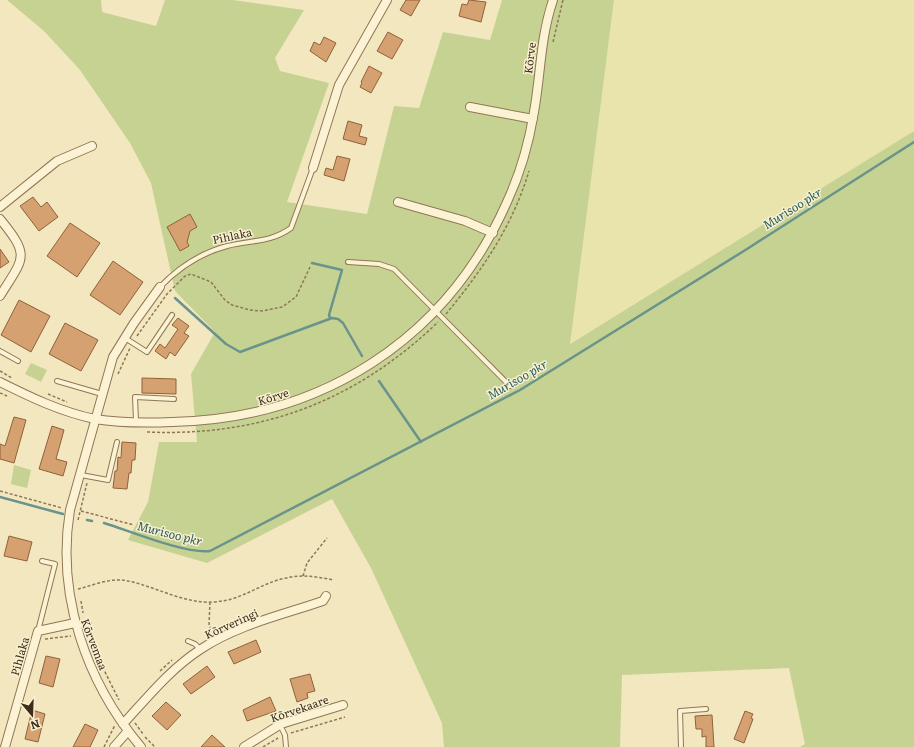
<svg xmlns="http://www.w3.org/2000/svg" width="914" height="747" font-family="Literata,serif">
  <style>
    .farmland { fill: #e9e3ac }
    .green { fill: #c6d292 }
    .lines { fill: none; stroke-linecap: round; stroke-linejoin: round }
    .stream { stroke: #69938b; stroke-width: 2.5 }
    .building { fill: #d5a171; stroke: #906139 }
    .lane-casing { stroke: #8e7756; stroke-width: 6 }
    .street-casing { stroke: #8e7756; stroke-width: 10 }
    .path { stroke: #8e7756; stroke-width: 1.5; stroke-dasharray: 3 2; stroke-linecap: butt }
    .lane { stroke: #fcf3d4; stroke-width: 4 }
    .street { stroke: #fcf3d4; stroke-width: 8 }
    .labels { text-anchor: middle; dominant-baseline: central; stroke-width: 3; stroke-linejoin: round; paint-order: stroke }
    .street-label { font-size: 11px; fill: #3c2d1c; stroke: #f9f0d0 }
    .water-label { font-size: 12px; font-style: italic; fill: #295d5d; stroke: #f9f0d0 }
  </style>
  <rect width="100%" height="100%" fill="#f3e7c0"/>
  <path class="farmland" d="M614 0H914V131L569 344Z"/>
  <path class="green" d="M7 0H101L102 12 156 26 165 0H233L304 10 275 58 280 71 329 83 287 202 367 214 394 106 419 108 443 32 490 40 502 0H614L570 344 914 131V747H800L805 744 789 668 622 675 620 747H444L442 723 371 568 332 499 207 563 128 540 148 502 159 442H197L191 374 215 332 175 291 151 183 130 143 80 70 44 31Z
    M31 363 47 370 41 382 25 374Z
    M14 465 31 470 27 488 11 484Z"/>
  <g class="lines">
    <path class="stream" d="M312 263 342 270 329 315 330 318
      M175 298 226 344 240 352 332 318 338 319 343 323 362 356
      M379 381 421 442
      M0 497 63 514
      M87 520 92 521
      M104 523C130 531 185 554 210 551L520 390 747 249 914 142"/>
  </g>
  <path class="building" d="M406 0H420L411 16 400 10Z
    M469 0 486 2 481 22 459 16 462 4 467 5Z
    M388 32 403 40 392 59 377 51Z
    M324 37 336 43 326 62 310 51 314 42 320 45Z
    M369 66 382 73 371 93 360 87 362 83 361 82Z
    M348 121 362 125 359 136 367 138 365 145 343 139Z
    M337 156 350 159 344 181 324 175 326 168 333 170Z
    M33 197 41 207 47 202 58 217 39 231 20 206Z
    M190 214 197 227 190 231 187 242 189 246 180 251 167 227Z
    M70 223 100 243 77 277 47 256Z
    M0 249 9 262 0 268Z
    M113 261 143 282 120 315 90 295Z
    M19 300 50 316 31 352 1 335Z
    M178 318 189 326 184 333 189 336 175 356 170 352 166 359 155 351 160 344 165 348 178 329 172 325Z
    M65 323 98 340 81 371 49 354Z
    M142 378 176 379V394L142 393Z
    M14 417 26 420 14 463 0 459V444L5 446Z
    M52 426 64 430 56 459 67 462 63 476 39 469Z
    M122 442 136 443 135 460H132L131 473H129L127 489 113 488 115 471H117L118 457 121 458Z
    M9 536 32 542 27 561 4 556Z
    M256 640 261 652 234 664 228 652Z
    M46 656 60 659 53 687 39 683Z
    M207 666 215 677 191 694 183 684Z
    M310 674 315 691 307 693 308 698 297 702 290 679Z
    M270 697 276 711 247 721 243 710Z
    M166 702 181 715 167 730 152 716Z
    M32 710 45 714 38 742 25 739Z
    M745 711 753 714 751 718 753 719 744 743 734 739Z
    M712 715 714 747H706V736L702 737V729H696L695 716Z
    M85 724 98 730 90 747H73Z
    M212 735 225 747H201Z"/>
  <g class="lines">
    <defs>
      <path id="lane" d="M348 262 379 264 394 269 510 386
        M160 287C178 268 201 253 227 246 251 240 270 243 291 228L313 168
        M125 338 147 352 172 315
        M0 351 18 361
        M57 381 102 394
        M136 421 135 397 174 399
        M81 475 108 480 117 442
        M76 626 89 624
        M38 631 55 564 42 561
        M188 641 195 644 200 649
        M280 725 285 735 286 747
        M681 747 680 711 706 709"/>
      <path id="street" d="M470 107 533 119
        M313 168 339 85 387 0
        M398 202 465 221 493 233
        M0 207 57 161 92 146
        M0 219C31 257 24 257 0 296
        M0 382C30 397 61 412 95 419 119 423 147 423 172 422 321 419 446 340 507 202 520 174 529 143 534 112 541 73 540 39 553 0
        M123 724C147 698 170 669 201 649 237 625 282 615 323 601L326 596
        M5 747 38 631 75 623
        M114 747 128 731
        M141 747C86 682 56 595 70 510L113 357 134 323 160 287
        M244 747 281 724 343 705"/>
    </defs>
    <use href="#lane" class="lane-casing"/>
    <use href="#street" class="street-casing"/>
    <path class="path" d="M553 42 563 0
      M446 314C483 269 512 227 529 171
      M137 336 167 294 185 276 191 274 211 282 225 300 232 305 250 310 262 311 282 307 296 297 310 267
      M0 371 12 378
      M118 374 130 348
      M0 393 7 396
      M48 394 67 402
      M147 432C261 437 356 401 438 322
      M0 491 62 508
      M81 511 134 525
      M78 520 87 483
      M303 576 307 563 327 538
      M78 589C94 585 112 577 128 581 157 587 184 604 214 602 244 600 260 583 286 578 302 574 318 577 334 580
      M81 601 83 613
      M210 602 209 625 213 633
      M88 630 102 666 119 700
      M45 639 71 636
      M160 671 172 660
      M135 723 143 734
      M291 733 345 717
      M145 737 155 747
      M104 747 115 725
      M263 747 278 738"/>
    <use href="#lane" class="lane"/>
    <use href="#street" class="street"/>
  </g>
  <g class="labels">
    <g class="street-label">
      <text transform="translate(529 58) rotate(-83)">Kõrve</text>
      <text transform="translate(232 235) rotate(-12)">Pihlaka</text>
      <text transform="translate(273 396) rotate(-17)">Kõrve</text>
      <text transform="translate(231 623) rotate(-24)">Kõrveringi</text>
      <text transform="translate(95 644) rotate(69)">Kõrvemaa</text>
      <text transform="translate(19 656) rotate(-74)">Pihlaka</text>
      <text transform="translate(299 708) rotate(-19)">Kõrvekaare</text>
    </g>
    <g class="water-label">
      <text transform="translate(792 208) rotate(-32)">Murisoo pkr</text>
      <text transform="translate(517 379) rotate(-30)">Murisoo pkr</text>
      <text transform="translate(170 533) rotate(14)">Murisoo pkr</text>
    </g>
  </g>
  <g transform="translate(32 715) rotate(161)" stroke="#f9f0d0" stroke-width="3" paint-order="stroke">
  <path d="M0-3L7 15L0 10L-7 15Z" fill="#3c2d1c"/>
  <text y="-6" font-size="11" font-weight="bold" text-anchor="middle" fill="#3c2d1c">N</text>
  </g>
</svg>
